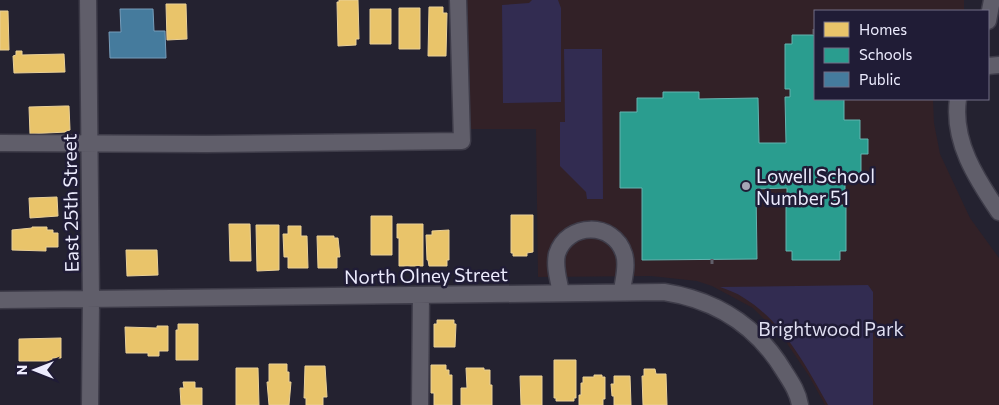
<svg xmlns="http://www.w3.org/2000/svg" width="999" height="405" font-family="Commissioner,sans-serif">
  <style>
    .education { fill: #322127 }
    .green { fill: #322c51 }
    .homes { fill: #e9c46a; stroke: #ead096 }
    .schools { fill: #2a9d8f; stroke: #64b4b0 }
    .public { fill: #457b9d; stroke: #779dba }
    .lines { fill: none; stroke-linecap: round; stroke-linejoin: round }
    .minor-casing { stroke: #3e3c49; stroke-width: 19 }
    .path { stroke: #605e69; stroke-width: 3; stroke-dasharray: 5 2.5; stroke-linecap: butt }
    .minor { stroke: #605e6a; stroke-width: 16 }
    .poi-dot { fill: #a6a5b5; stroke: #201c36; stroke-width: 2 }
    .labels { text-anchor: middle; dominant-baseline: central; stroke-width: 5; stroke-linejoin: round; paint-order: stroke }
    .poi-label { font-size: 19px; fill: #ecebfd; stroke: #201c36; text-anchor: start }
    .street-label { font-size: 19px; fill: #ecebfd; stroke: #201c36 }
    .park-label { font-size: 19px; fill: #dfdef1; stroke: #201c36 }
  </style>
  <rect width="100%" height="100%" fill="#242230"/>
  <path class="education" d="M467 0H964V11H815V99H933L934 123 940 154 970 218 999 258V405H825L809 376 784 339 753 308 712 286 697 281 651 276 538 277 536 129H470Z"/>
  <path class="green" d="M532 0H558L561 8V102L503 103 502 5 529 3Z
    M564 49H602L603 199H587L586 192 560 166V122H565Z
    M868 285 873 292V405H828C806 366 783 322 744 298 737 293 728 290 720 287Z"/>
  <path class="homes" d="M339 0H358L359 39H356V45L338 46 337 2H339Z
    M166 4H186L187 39 167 40Z
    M429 7H443V13H447L446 56H428Z
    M399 8H420V49H399Z
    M370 9H391V44H370Z
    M0 11H8L9 50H0Z
    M16 51H22V55L64 54 65 72 14 73 13 56 16 55Z
    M65 106H69L70 130 66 131V132L30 134 29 107Z
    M57 197 58 216 30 218 29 198Z
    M511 215H533V252L527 253V256H513V253H511Z
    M371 216H392V255H371Z
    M229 224H250L251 261H230Z
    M397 224H423V266H399V238H397Z
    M256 225H279V270L257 271Z
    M288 226H301V236H307L308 268H288V257H284L283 234H288Z
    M32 227H47V230H53V233H58V247H46V251L12 250V230L32 228Z
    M449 230V260H447V266H429L428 260H427L426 235H432V231Z
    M317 236H334V238H338L340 257H337V268H318Z
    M126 250H157L158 275 127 276Z
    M437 320H454V324H456L455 347H434V324H437Z
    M178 324H198V360H176V330H178Z
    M157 326H168V351H159V356H148V353H126L125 327 157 328Z
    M61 338V358H52V361H19V339Z
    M554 360H576V398H574V401H556V398H554Z
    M269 364H287V372H289V382H291L289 405H269L267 382H269Z
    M431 365H446V370H449V375H452V405H434V393H431Z
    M305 366H325L327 397H323V405H306V398H304Z
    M236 368H258L259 405H236Z
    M466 368H484V370H490V385H492V405H461V388H467Z
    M644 369H655L656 374H666L667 405H643L642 376H644Z
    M594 375H602V377H605V399H603V405H579V395H581V383H583V377H594Z
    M520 376H542V405H521Z
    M614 376H630L631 405H614V396H612L611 384H614Z
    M183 382H195V388H202V405H181L180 388H184Z"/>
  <path class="schools" d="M792 35H815V99H844V120H860V139H868V154H861V173H845V196H840V205H846V251H840V260H792V251H786V206H792V196H787V188L756 189 757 259 642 260V188H620V112H637V98H663V92H699V99L758 98 759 143H786L785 97H790V89H785V44H792Z"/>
  <path class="public" d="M120 9H153L154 31H165L166 58H110L109 32H121Z"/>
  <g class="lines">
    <defs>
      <path id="minor" d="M88 0 91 300 90 405
        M988 21 992 0
        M988 66 999 65
        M958 99C952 141 976 178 999 212
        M0 143 207 144 462 141 458 0
        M561 293C559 281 554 267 557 254 567 222 614 221 624 254 628 266 623 280 622 292
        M0 300 664 292C716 300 757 326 784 371 791 382 798 392 800 405
        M420 405 421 295"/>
    </defs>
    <use href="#minor" class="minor-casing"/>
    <path class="path" d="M814 29V35
      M712 259V265"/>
    <use href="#minor" class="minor"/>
  </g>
  <circle class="poi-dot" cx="746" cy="186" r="5"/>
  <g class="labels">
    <g class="poi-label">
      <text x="756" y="175">Lowell School<tspan x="756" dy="22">Number 51</tspan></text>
    </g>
    <g class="street-label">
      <text transform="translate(70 203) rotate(-91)">East 25th Street</text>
      <text transform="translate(426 275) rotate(-1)">North Olney Street</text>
    </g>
    <g class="park-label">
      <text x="831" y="328">Brightwood Park</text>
    </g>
  </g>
  <rect x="814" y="10" width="175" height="90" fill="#201c36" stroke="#726f86"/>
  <rect x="824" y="22" width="25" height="15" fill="#e9c46a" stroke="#726f86"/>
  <text x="859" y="35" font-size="15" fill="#ecebfd">Homes</text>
  <rect x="824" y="48" width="25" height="15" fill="#2a9d8f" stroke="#726f86"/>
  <text x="859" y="60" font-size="15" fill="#ecebfd">Schools</text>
  <rect x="824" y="72" width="25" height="15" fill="#457b9d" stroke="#726f86"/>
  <text x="859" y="85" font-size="15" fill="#ecebfd">Public</text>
  <g transform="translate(35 370) rotate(270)" stroke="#201c36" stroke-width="4" paint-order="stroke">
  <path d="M0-4L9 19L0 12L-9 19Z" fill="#ecebfd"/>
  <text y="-8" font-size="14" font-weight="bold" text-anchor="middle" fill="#ecebfd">N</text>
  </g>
</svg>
